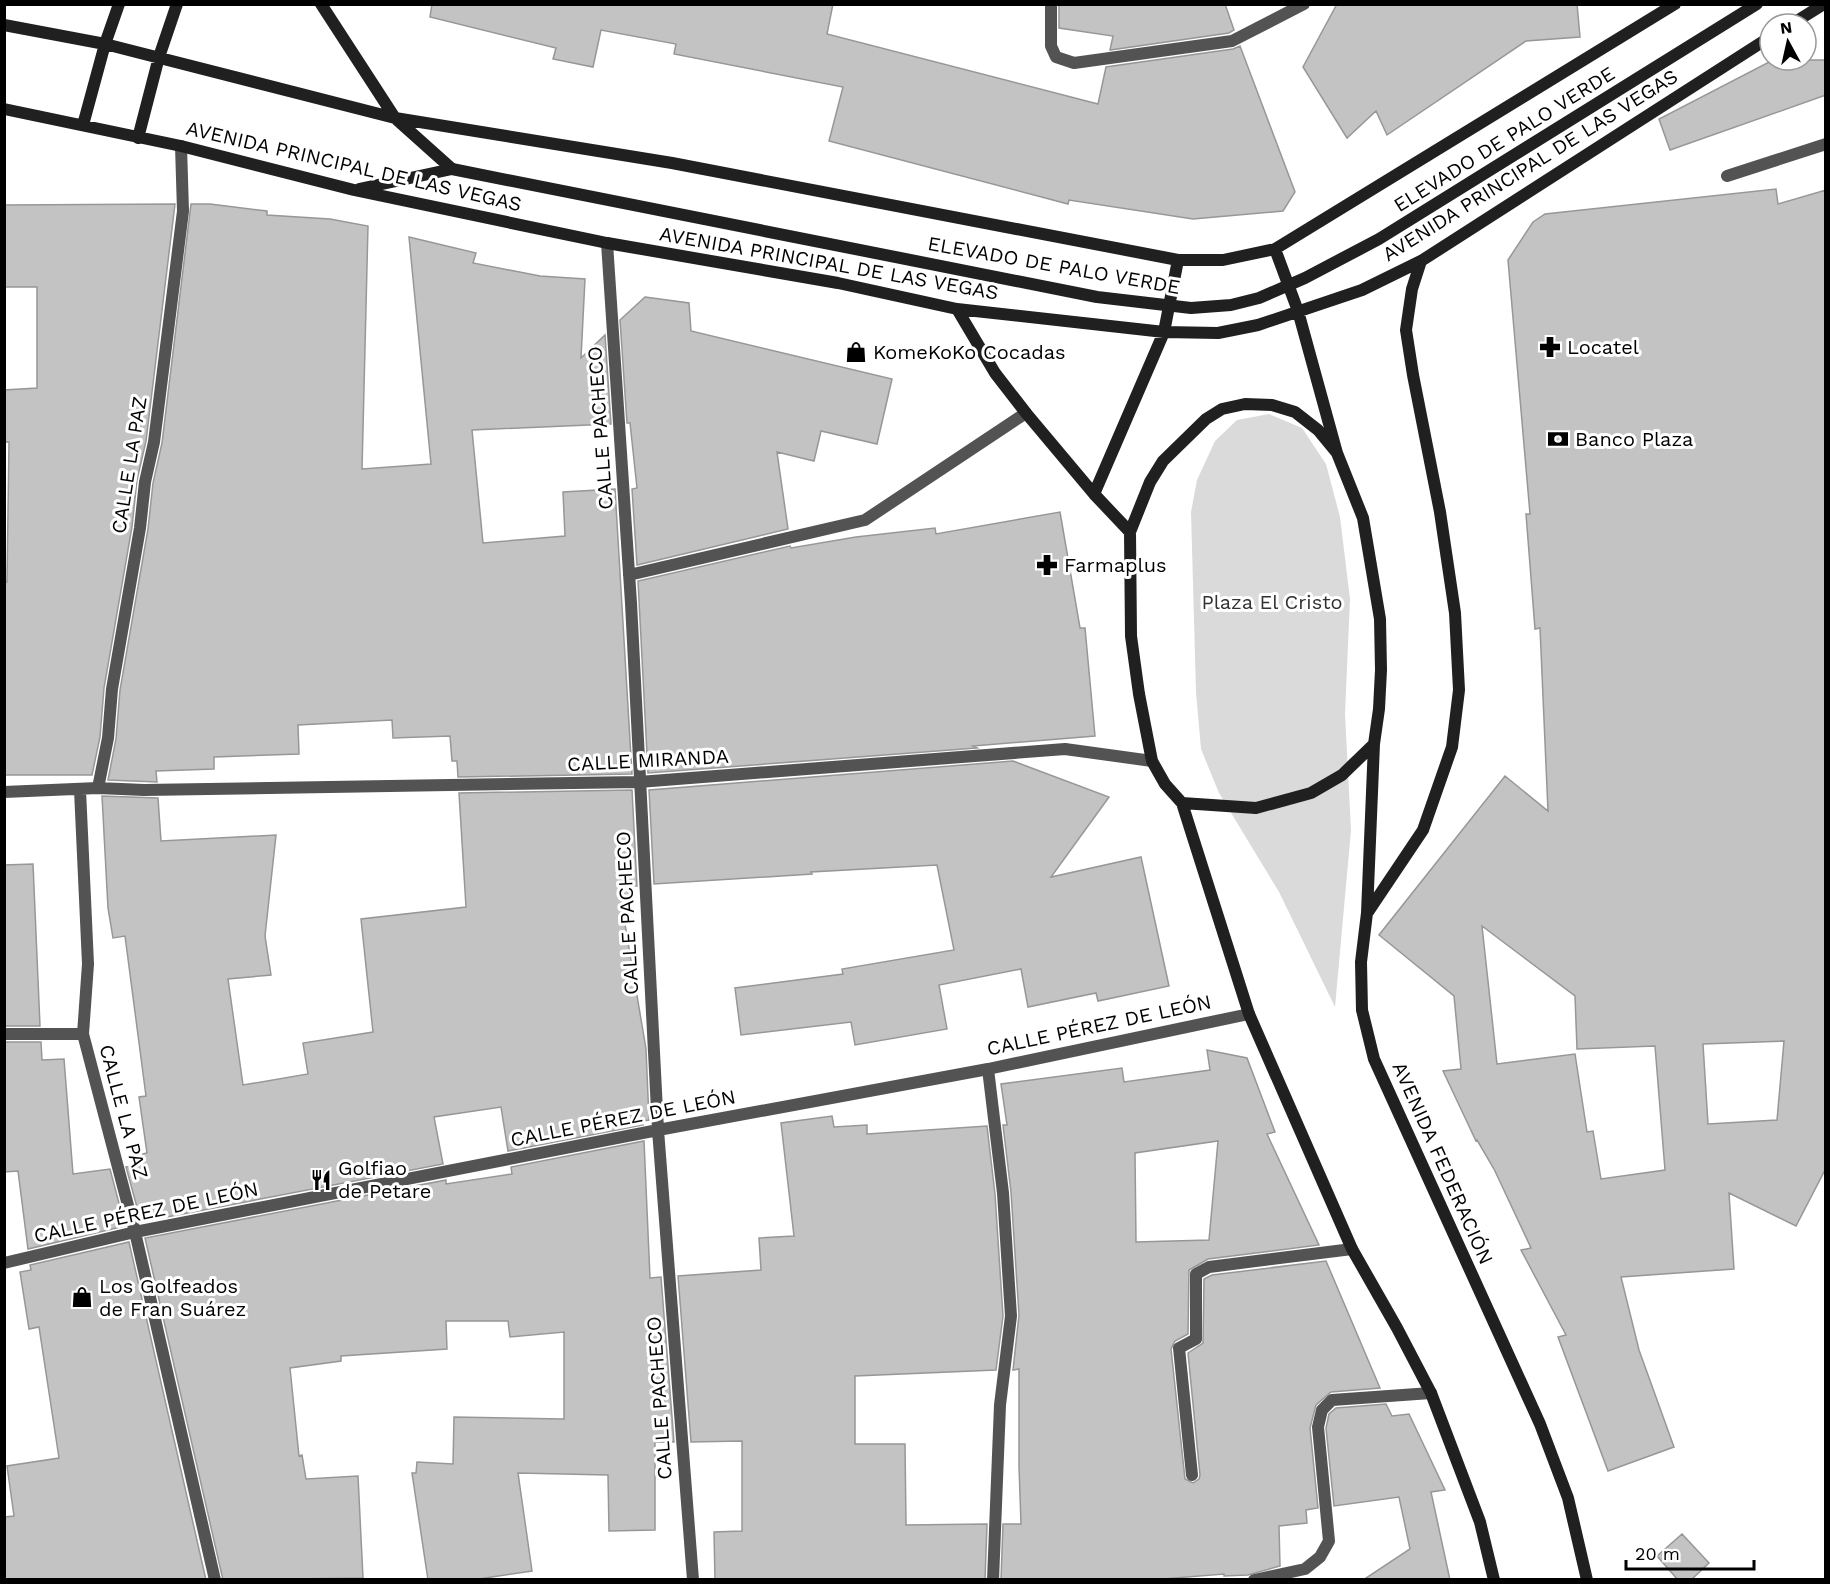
<svg xmlns="http://www.w3.org/2000/svg" width="1830" height="1584" font-family="'Work Sans',sans-serif">
  <style>
    .green { fill: #dadada }
    .building { fill: #c3c3c3; stroke: #979797; stroke-width: 1.5; fill-rule: evenodd }
    .lines { fill: none; stroke-linecap: round; stroke-linejoin: round }
    .street { stroke: #535353; stroke-width: 12 }
    .secondary { stroke: #202020; stroke-width: 12 }
    .secondary-bridge { stroke: #202020; stroke-width: 12 }
    .labels { text-anchor: middle; dominant-baseline: central; stroke-width: 6; stroke-linejoin: round; paint-order: stroke }
    .street-label { font-size: 20px; fill: #000; stroke: #fff }
    .poi-label { font-size: 20px; fill: #000; stroke: #fff; text-anchor: start }
    .park-label { font-size: 20px; fill: #313131; stroke: #fff }
  </style>
  <rect width="100%" height="100%" fill="#fff"/>
  <path class="green" d="M1269 414 1302 428 1326 464 1340 517 1350 599 1345 714 1351 830 1335 1007 1279 892 1219 793 1201 749 1196 692 1191 512 1197 480 1215 441 1237 420Z"/>
  <path class="building" d="M432 4H833L827 34 1098 104 1106 67 1233 49 1240 46 1295 192 1283 211 1193 219 1069 200 1068 204 829 141 843 87 674 54 676 44 601 30 593 67 553 59 556 48 430 17Z
    M1059 4H1225L1234 30 1229 33 1110 50 1113 36 1059 28Z
    M1337 4H1577L1580 37 1526 41 1387 135 1376 111 1347 138 1303 67Z
    M1773 60H1826V95L1670 150 1659 119Z
    M1776 189 1778 204 1826 190V1168L1796 1226 1729 1193 1734 1269 1621 1277 1639 1350 1674 1447 1608 1471 1558 1337 1566 1335 1521 1250 1531 1248 1494 1169 1477 1140 1476 1141 1443 1071 1461 1069 1454 996 1379 935 1505 776 1548 811 1540 628 1535 629 1526 514H1530L1508 260 1533 222 1545 214ZM1482 926 1575 996 1577 1049 1655 1046 1665 1170 1601 1179 1593 1131 1587 1132 1575 1054 1497 1064ZM1784 1041 1777 1120 1708 1124 1703 1044Z
    M175 204 146 441 137 480 132 527 104 688 100 737 92 775H4V582H7L9 442H4V390L37 388V287H4V205Z
    M191 204H210L267 211V215L330 219 368 226 362 469 431 464 409 237 476 253 473 263 540 276 585 279 581 358 605 335 611 424 472 430 483 543 565 536 563 492 615 489 632 774 458 777 457 761H452L450 736 393 738 392 720 298 725 299 754 214 757V769L156 771 157 782 108 780 116 739 120 690 148 529 153 483 162 443Z
    M645 297 689 303 691 331 892 379 877 444 821 431 814 461 777 452 788 529 637 565 632 489 637 488 630 423H627L620 320Z
    M1060 512 1080 628H1085L1095 736 973 746 977 748 648 773 638 581 790 546 791 548 856 537 935 528 936 534Z
    M1013 761 1109 797 1051 877 1141 857 1169 986 1098 1001 1096 993 1028 1007 1021 969 939 985 947 1029 855 1045 851 1022 741 1035 735 988 843 974 842 969 954 950 937 865 811 872 812 874 654 884 649 790Z
    M632 790 637 886H628L631 923 625 924 646 1049 649 1120 643 1121V1125L508 1151 501 1107 434 1117 443 1164 141 1222 126 1167 144 1165 142 1154 147 1153 139 1097 146 1096 125 936 113 938 108 908 102 796 158 798 161 841 276 835 265 936 271 975 228 979 243 1085 308 1074 303 1043 373 1032 361 919 466 907 459 793Z
    M33 864 40 1026H4V865Z
    M4 1042H41L42 1060 64 1059 73 1174 110 1169 125 1226 28 1249 18 1171 4 1172Z
    M1207 1050 1247 1058 1275 1132 1267 1134 1319 1245 1208 1259 1189 1270 1188 1334 1175 1341 1171 1349 1185 1479 1193 1483 1199 1479 1200 1475 1188 1353 1203 1343 1204 1279 1212 1275 1326 1261 1380 1388 1331 1392 1316 1405 1310 1428 1318 1508 1306 1510 1307 1523 1279 1526 1280 1566 1248 1575 1224 1576V1574L1150 1580H1001L1003 1524H1021L1019 1466V1369L1013 1370 1019 1315 1011 1192 1003 1125H1007L1001 1084 1122 1068 1124 1082 1210 1070ZM1218 1141 1209 1240 1136 1242 1135 1153Z
    M832 1116 834 1127 867 1125V1134L987 1126 995 1194 1003 1316 996 1370 855 1376V1444H905L906 1525 987 1524 985 1580H715L714 1532 742 1531V1441L691 1442 678 1276 761 1270 759 1238 794 1236 781 1123Z
    M644 1141 650 1278 661 1277 674 1442H655V1530L609 1531 608 1475 518 1473 532 1571 472 1580H428L412 1473H416L417 1462 453 1464 454 1417 564 1419V1332L510 1337 508 1321H446L447 1349 341 1356V1361L290 1368 299 1456 302 1455 306 1479 358 1476 363 1578 223 1580 145 1238 446 1180V1184L512 1174 511 1167Z
    M129 1242 206 1580H4V1517L14 1516 7 1466 59 1458 39 1327 29 1329 20 1272 31 1270 30 1265Z
    M1386 1404 1392 1416 1409 1414 1445 1490 1431 1492 1450 1580H1363L1410 1549 1399 1497 1334 1506 1326 1428 1329 1414 1336 1408Z
    M1682 1534 1709 1563 1691 1580H1678L1657 1556Z"/>
  <g class="lines">
    <path class="street" d="M1051 4V46L1056 57 1074 63 1232 41 1304 4
      M1727 176 1826 144
      M607 243 631 603 658 1130 693 1580
      M629 575 865 520 1026 413
      M98 788 108 738 112 689 140 528 145 482 154 442 183 211 181 146
      M80 790 88 964 83 1034 135 1232 215 1580
      M4 792 98 788 144 790 639 782 1065 749 1152 761
      M4 1034H83
      M988 1069 1003 1193 1011 1316 1000 1405 993 1580
      M4 1263 135 1232 658 1130 988 1069 1249 1014
      M1192 1475 1179 1348 1196 1339V1274L1209 1267 1352 1249
      M1254 1580 1305 1569 1320 1557 1329 1541 1318 1427 1322 1410 1332 1400 1431 1393"/>
    <path class="secondary" d="M321 4 395 118 452 169
      M1792 24 1824 4
      M4 25 105 44 395 118 672 163 1178 260H1223L1275 249 1675 4
      M4 109 181 146 354 190 607 243 838 283 957 309 1164 332 1218 333 1258 325 1362 290 1421 261 1770 37
      M83 125 105 44 119 4
      M138 138 159 57 177 4
      M359 189 452 169
      M1275 249 1298 311 1337 453 1363 518 1380 619 1381 670 1379 709 1374 744 1367 913 1361 962 1362 1010 1374 1059 1540 1424 1568 1498 1587 1580
      M957 309 995 373 1026 413 1094 494 1130 532
      M1337 453 1318 430 1295 412 1272 405 1245 404 1222 409 1206 419 1163 461 1150 482 1130 532 1131 636 1139 694 1152 761 1165 784 1182 803 1249 1014 1352 1249 1397 1328 1431 1393 1480 1522 1494 1580
      M1094 494 1164 332 1178 260
      M1182 803 1256 808 1311 793 1342 775 1374 744
      M1368 912 1423 830 1452 747 1459 690 1455 613 1440 512 1413 375 1406 330 1412 289 1421 261"/>
    <path class="secondary-bridge" d="M452 169 1097 297 1191 308 1231 305 1259 298 1305 278 1379 239 1757 4"/>
  </g>
  <defs>
    <symbol id="pharmacy-bare" viewBox="-9 -9 18 18"><path d="M-2-6h4v4h4v4h-4v4h-4v-4h-4v-4h4Z" fill="#000" stroke="#fff" stroke-width="2.5" paint-order="stroke"/></symbol>
    <symbol id="shop-bare" viewBox="-9 -9 18 18"><path d="M-5-2.5h2.3a2.7 3.5 0 0 1 5.4 0H5L5.5 6h-11ZM-1.5-2.5h3a1.5 2.3 0 0 0-3 0Z" fill="#000" stroke="#fff" stroke-width="2.5" paint-order="stroke"/></symbol>
    <symbol id="bank-bare" viewBox="-9 -9 18 18"><path d="M-6-4H6V4H-6ZM0-2.3a2.3 2.3 0 1 0 0 4.6a2.3 2.3 0 1 0 0-4.6Z" fill="#000" stroke="#fff" stroke-width="2.5" paint-order="stroke"/></symbol>
    <symbol id="restaurant-bare" viewBox="-9 -9 18 18"><path d="M-5-6h1v4h1v-4h1v4h1v-4h1v5L-1.5 .5V6h-2V.5L-5-1ZM5-6V6H3V1.5H1.5Q1.5-4 5-6Z" fill="#000" stroke="#fff" stroke-width="2.5" paint-order="stroke"/></symbol>
  </defs>
  <g fill-rule="evenodd">
    <use href="#pharmacy-bare" x="1535" y="332" width="30" height="30"/>
    <use href="#shop-bare" x="841" y="337" width="30" height="30"/>
    <use href="#bank-bare" x="1543" y="424" width="30" height="30"/>
    <use href="#pharmacy-bare" x="1032" y="550" width="30" height="30"/>
    <use href="#restaurant-bare" x="306" y="1165" width="30" height="30"/>
    <use href="#shop-bare" x="67" y="1282" width="30" height="30"/>
  </g>
  <g class="labels">
    <g class="street-label">
      <text transform="translate(1504 139) rotate(-32)">ELEVADO DE PALO VERDE</text>
      <text transform="translate(1530 165) rotate(-32)">AVENIDA PRINCIPAL DE LAS VEGAS</text>
      <text transform="translate(354 166) rotate(13)">AVENIDA PRINCIPAL DE LAS VEGAS</text>
      <text transform="translate(829 263) rotate(10)">AVENIDA PRINCIPAL DE LAS VEGAS</text>
      <text transform="translate(1054 265) rotate(10)">ELEVADO DE PALO VERDE</text>
      <text transform="translate(600 428) rotate(-94)">CALLE PACHECO</text>
      <text transform="translate(129 465) rotate(-81)">CALLE LA PAZ</text>
      <text transform="translate(648 760) rotate(-3)">CALLE MIRANDA</text>
      <text transform="translate(627 913) rotate(-93)">CALLE PACHECO</text>
      <text transform="translate(1099 1025) rotate(-12)">CALLE PÉREZ DE LEÓN</text>
      <text transform="translate(124 1112) rotate(75)">CALLE LA PAZ</text>
      <text transform="translate(623 1118) rotate(-11)">CALLE PÉREZ DE LEÓN</text>
      <text transform="translate(1443 1163) rotate(66)">AVENIDA FEDERACIÓN</text>
      <text transform="translate(146 1212) rotate(-12)">CALLE PÉREZ DE LEÓN</text>
      <text transform="translate(659 1398) rotate(-94)">CALLE PACHECO</text>
    </g>
    <g class="poi-label">
      <text x="1567" y="347">Locatel</text>
      <text x="873" y="352">KomeKoKo Cocadas</text>
      <text x="1575" y="439">Banco Plaza</text>
      <text x="1064" y="565">Farmaplus</text>
      <text x="338" y="1168">Golfiao<tspan x="338" dy="23">de Petare</tspan></text>
      <text x="99" y="1286">Los Golfeados<tspan x="99" dy="23">de Fran Suárez</tspan></text>
    </g>
    <g class="park-label">
      <text x="1272" y="602">Plaza El Cristo</text>
    </g>
  </g>
  <rect width="1830" height="1584" fill="none" stroke="#000000" stroke-width="12"/>
  <g transform="translate(1788 42) rotate(352)"><circle r="28" fill="#ffffff" stroke="#999999" stroke-width="1.5"/>
  <path d="M0-4.5L10 22L0 15L-10 22Z" fill="#000000"/>
  <text y="-9" font-size="16" font-weight="bold" text-anchor="middle" fill="#000000">N</text>
  </g>
  <path d="M1626 1560v9h128v-9" fill="none" stroke="#000000" stroke-width="3"/>
  <text x="1635" y="1560" font-size="18" fill="#000000" stroke="#ffffff" stroke-width="4.5" paint-order="stroke">20 m</text>
</svg>
